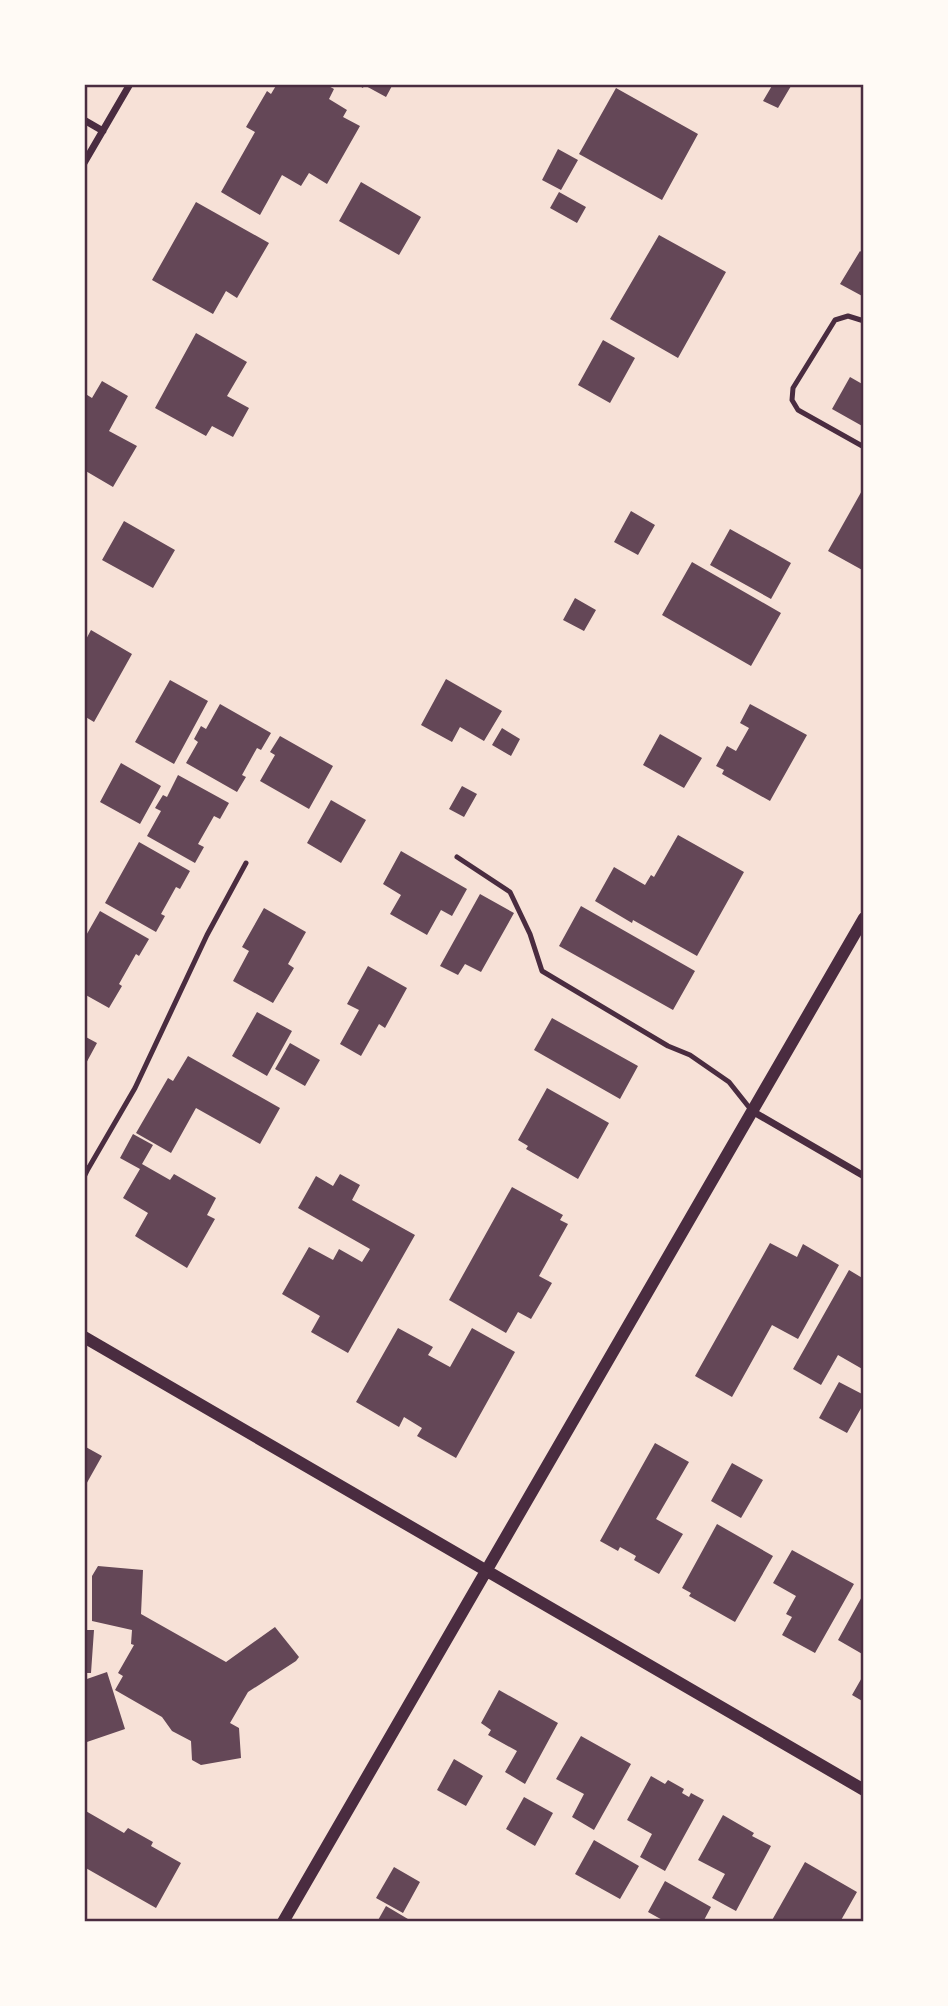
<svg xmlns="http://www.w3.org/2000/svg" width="948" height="2006" font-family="Karla,sans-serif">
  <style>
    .building { fill: #644757 }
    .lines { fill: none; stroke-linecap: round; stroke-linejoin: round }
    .service { stroke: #4a2c40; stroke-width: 5 }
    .minor { stroke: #4a2c40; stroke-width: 7 }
    .tertiary { stroke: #4a2c40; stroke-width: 12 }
    .neatline { fill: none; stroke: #4a2c40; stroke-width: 2.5 }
  </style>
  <rect width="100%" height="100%" fill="#f7e1d7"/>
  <path class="building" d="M277 84H325L334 89 329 99 347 110 343 117 360 126 327 184 309 173 301 186 282 175 260 215 221 192 255 132 246 127 267 91 271 94Z
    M356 84H393L386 97 364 85 363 88Z
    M773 84 791 86 778 108 763 101Z
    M616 88 698 134 662 200 579 154Z
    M558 149 578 160 561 190 542 180Z
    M361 182 421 217 399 255 339 221Z
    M559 192 586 207 577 223 550 208Z
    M196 202 269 243 237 298 226 291 213 314 152 280Z
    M659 235 726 272 678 358 610 319Z
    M860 251 864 254V297L840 284Z
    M196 333 247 362 227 396 249 408 233 437 212 426 206 436 155 408Z
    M603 340 635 358 610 403 578 385Z
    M850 377 864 385V427L832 409Z
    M102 381 128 396 109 431 137 446 113 487 84 470V393L92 398Z
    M864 487V571L828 551Z
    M631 511 655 525 638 555 614 542Z
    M124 521 175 550 153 588 102 560Z
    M730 529 791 563 771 599 710 565Z
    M692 562 781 613 751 666 662 615Z
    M575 598 596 610 584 631 563 620Z
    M91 630 132 654 94 722 84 716V643Z
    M446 679 502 711 484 741 460 727 452 742 421 725Z
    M170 680 208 701 174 764 135 742Z
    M220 704 271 733 261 750 257 748 242 775 246 777 237 792 186 763 198 742 194 739 201 726 206 729Z
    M750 704 807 735 770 801 722 774 724 770 716 766 727 746 736 751 749 728 740 723Z
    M502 728 520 739 511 756 492 745Z
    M660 734 702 758 684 788 643 765Z
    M280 736 333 766 309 809 260 781 275 755 270 752Z
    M121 763 161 786 140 824 100 802Z
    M178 775 229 803 220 819 214 816 198 844 204 847 195 863 147 836 161 811 155 808 163 795 167 797Z
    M462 786 477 794 464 817 449 809Z
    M331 800 366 820 341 863 307 843Z
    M678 835 744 872 697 956 633 920 632 923 595 901 614 867 645 885 651 875 654 877Z
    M139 842 190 871 180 889 176 887 161 914 165 916 156 932 105 903Z
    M401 851 467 889 452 916 441 910 427 935 390 914 401 895 383 884Z
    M480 894 514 913 481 972 465 964 458 975 440 966Z
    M581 906 695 971 673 1010 559 946Z
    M264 908 306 932 288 964 294 968 273 1003 233 981 249 951 242 947Z
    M100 911 149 939 139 956 136 954 119 984 122 986 109 1008 84 994V939Z
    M368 966 407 988 385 1028 379 1024 361 1056 340 1044 359 1010 347 1004Z
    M257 1012 292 1031 267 1076 232 1056Z
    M552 1018 638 1066 620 1099 534 1050Z
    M84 1036 97 1043 84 1067Z
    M290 1043 320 1060 305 1086 275 1069Z
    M188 1056 280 1108 260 1144 196 1108 171 1153 136 1133 168 1078 173 1081Z
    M547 1088 609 1123 578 1179 526 1149 528 1146 518 1140Z
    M133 1134 153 1145 142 1164 170 1180 174 1174 216 1198 207 1215 215 1219 187 1268 135 1236 148 1213 123 1198 140 1169 120 1158Z
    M340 1174 360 1185 352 1200 415 1235 348 1353 311 1332 320 1316 282 1294 309 1247 333 1260 339 1249 362 1262 370 1249 298 1208 316 1176 333 1186Z
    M512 1187 563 1215 560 1220 568 1224 539 1276 552 1283 531 1319 518 1312 506 1333 449 1300Z
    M770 1243 797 1257 803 1244 839 1265 798 1339 772 1325 732 1397 695 1376Z
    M849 1270 864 1279V1370L838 1355 821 1385 793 1369Z
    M398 1328 433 1347 428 1355 450 1367 472 1328 515 1352 456 1458 417 1436 422 1428 404 1417 399 1427 356 1402Z
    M839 1382 864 1395V1403L847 1433 819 1418Z
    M655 1443 689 1462 656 1519 683 1534 659 1574 634 1560 636 1556 620 1547 618 1551 600 1541Z
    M84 1446 102 1456 84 1488Z
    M732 1463 763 1480 741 1518 711 1501Z
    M717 1524 773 1556 735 1622 689 1596 691 1593 682 1588Z
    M792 1550 854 1584 815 1653 782 1635 792 1617 786 1614 796 1596 773 1583Z
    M98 1566 143 1570 141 1614 226 1662 275 1627 299 1657 296 1661 248 1692 230 1723 239 1728 241 1758 201 1765 192 1760 191 1741 172 1731 162 1717 115 1690 123 1676 118 1673 134 1645 131 1644 132 1630 92 1621V1576Z
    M864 1593V1655L838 1640Z
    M84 1630H94L91 1673H84Z
    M107 1672 125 1729 84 1743V1680Z
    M864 1674V1702L852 1695Z
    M499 1690 558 1723 525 1784 505 1772 517 1751 488 1735 491 1730 481 1723Z
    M581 1736 631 1764 594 1830 572 1817 584 1794 556 1779Z
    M454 1759 483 1776 466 1806 437 1790Z
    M651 1776 665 1784 668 1780 684 1789 682 1793 689 1797 691 1793 704 1800 665 1871 640 1857 652 1834 627 1820Z
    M524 1797 553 1813 535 1846 506 1829Z
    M84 1810 124 1833 128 1828 153 1842 151 1846 181 1863 156 1908 84 1867Z
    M723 1815 754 1833 752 1836 771 1846 736 1911 712 1898 725 1874 698 1860Z
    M594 1840 639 1866 620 1899 575 1874Z
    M805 1862 857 1892 840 1922H771Z
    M394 1867 420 1882 403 1913 376 1898Z
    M665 1881 711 1907 703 1922H666L648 1912Z
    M386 1906 413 1922H377Z"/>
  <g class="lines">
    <path class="service" d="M864 321 848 316 835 320 793 388 792 400 798 410 864 447
      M457 857 510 892 530 934 542 971 668 1046 690 1055 729 1082 752 1111
      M84 1166 88 1169 84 1177
      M88 1169 135 1088 207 935 246 863"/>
    <path class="minor" d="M84 120 103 131
      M84 163 130 84
      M752 1111 864 1176"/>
    <path class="tertiary" d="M84 1337 864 1790
      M283 1922 864 918"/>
  </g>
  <rect width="948" height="2006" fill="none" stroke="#fffaf5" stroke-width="172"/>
  <rect x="86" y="86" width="776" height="1834" class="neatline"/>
</svg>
